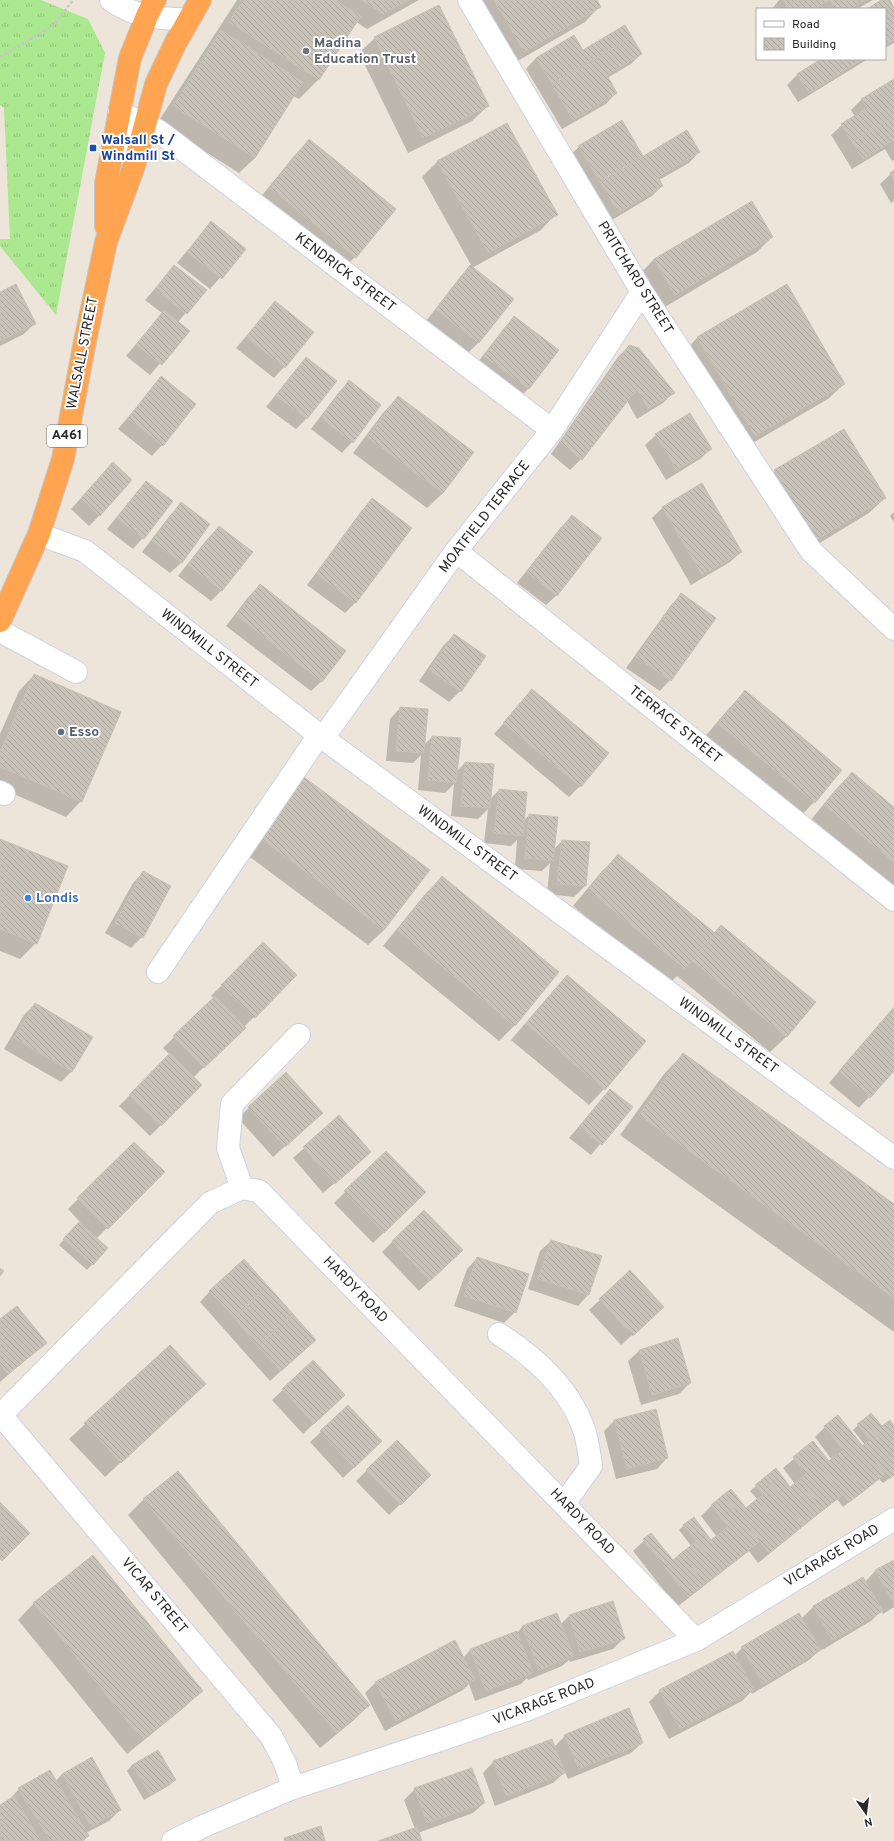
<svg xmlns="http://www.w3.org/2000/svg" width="894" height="1841" font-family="Overpass,sans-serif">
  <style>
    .grass { fill: url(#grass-tufts) }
    .shadow { fill: #0003 }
    .building { fill: url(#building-back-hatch); stroke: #c8c1b3 }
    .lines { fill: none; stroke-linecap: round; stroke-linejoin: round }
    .minor-casing { stroke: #ced1e3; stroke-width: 24 }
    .highway-casing { stroke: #c7c7c7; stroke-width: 24 }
    .path { stroke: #c7c7c7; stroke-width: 2.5; stroke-dasharray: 3 2; stroke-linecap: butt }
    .minor { stroke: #fff; stroke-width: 22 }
    .highway { stroke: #ffa451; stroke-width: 22 }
    .worship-dot { fill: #6b7280; stroke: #fff; stroke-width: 1.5 }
    .transit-dot { fill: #1a4fb4; stroke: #fff; stroke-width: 1.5 }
    .service-dot { fill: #5c6f8a; stroke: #fff; stroke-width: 1.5 }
    .shop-dot { fill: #3f7fe0; stroke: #fff; stroke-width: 1.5 }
    .labels { text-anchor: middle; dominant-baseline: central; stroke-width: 4; stroke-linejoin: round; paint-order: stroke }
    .shield { fill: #fff; stroke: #696969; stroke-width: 1 }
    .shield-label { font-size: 13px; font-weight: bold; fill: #292929 }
    .worship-label { font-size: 14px; font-weight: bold; fill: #5b616d; stroke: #fff; text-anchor: start }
    .transit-label { font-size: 14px; font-weight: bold; fill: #164399; stroke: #fff; text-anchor: start }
    .street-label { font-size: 14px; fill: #292929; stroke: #fff }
    .service-label { font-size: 14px; font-weight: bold; fill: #4e5e75; stroke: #fff; text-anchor: start }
    .shop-label { font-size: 14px; font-weight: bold; fill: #366cbe; stroke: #fff; text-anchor: start }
  </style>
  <defs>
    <pattern id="grass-tufts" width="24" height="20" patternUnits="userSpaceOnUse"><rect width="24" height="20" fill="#abe890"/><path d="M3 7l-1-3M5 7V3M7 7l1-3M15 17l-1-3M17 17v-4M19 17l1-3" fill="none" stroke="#93c77c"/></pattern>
    <pattern id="building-back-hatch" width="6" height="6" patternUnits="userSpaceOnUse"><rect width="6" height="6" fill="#c8c2b9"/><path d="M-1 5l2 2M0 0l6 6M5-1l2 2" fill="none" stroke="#aca79f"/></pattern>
  </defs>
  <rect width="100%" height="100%" fill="#ede5d9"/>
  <path class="grass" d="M0 0H41L88 19 105 53 56 315 0 246V239H10L4 108 0 105Z"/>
  <path class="shadow" d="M237 0H419L367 29 356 22 318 80 299 99 293 96 255 158 239 173 158 122Z
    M470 0H596L600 6 585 22 509 66Z
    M779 0H873L857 9H772Z
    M883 0H889L894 8V43L885 48V9H869Z
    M375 38 488 106 472 121 408 153 359 53Z
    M583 52 641 54 631 64 607 78 616 93 606 104 562 129 526 69 536 58Z
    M823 59H868L798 102 787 85 798 74Z
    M894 80V160L892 161 885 149 852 169 831 135 842 125 855 117 851 110 861 100Z
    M621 121 643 157 699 152 689 163 659 180 662 186 652 196 607 223 568 157 579 147Z
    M309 140 355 257 340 272 255 204 294 156Z
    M438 161 556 214 541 230 472 268 512 299 478 343 468 353 426 321 460 277 471 265 422 177Z
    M894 171V201L891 203 880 184Z
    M752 202 772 237 757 252 660 310 639 275 654 259Z
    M211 222 245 249 210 289 177 263Z
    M175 266 205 290 178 322 188 331 150 375 126 356 162 313 145 300Z
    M786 286 844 384 828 399 739 451 682 354 697 338Z
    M0 293 34 324 24 334 0 346Z
    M275 302 284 367 274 378 236 348Z
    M514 318 558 351 528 389 518 399 474 367 504 328Z
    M629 346 673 393 663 403 637 419 627 401 581 459 570 470 551 454 618 357Z
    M306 358 335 381 306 419 296 429 266 407 296 369Z
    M161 378 162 445 152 456 118 429Z
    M349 382 352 442 342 453 311 429 339 392Z
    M398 397 473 452 443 493 427 508 353 453 383 413Z
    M656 435 711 449 700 459 666 480 645 445Z
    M775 471 885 498 869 513 800 555 759 487Z
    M103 474 100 515 89 526 71 509Z
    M146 482 143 538 133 549 107 529 136 493Z
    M372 500 356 602 345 613 307 585 362 510Z
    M182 504 209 524 181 563 170 573 142 552 171 514Z
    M662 508 741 552 730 562 691 585 652 518Z
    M894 512V522L890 516Z
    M572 516 557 595 546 605 517 583 561 527Z
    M219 527 251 552 221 591 211 601 178 576 208 538Z
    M260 585 322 681 311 691 226 626 249 596Z
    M681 595 670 680 660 691 626 668 671 605Z
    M454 635 460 691 449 702 419 681 443 646Z
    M34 675 81 801 66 817 0 788V734L19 691Z
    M532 691 580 786 569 797 494 734Z
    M745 692 814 802 799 818 703 739 730 707Z
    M400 708 424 745 432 737 456 772 465 763 489 800 499 790 523 821 529 815 554 849 562 841 589 843 585 886 574 897 547 894 550 863 542 871 515 869 517 840 511 846 484 843 488 809 478 819 451 816 454 784 445 793 418 790 421 755 413 763 386 761 390 719Z
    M852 773 894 808V890L810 821 836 789Z
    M286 792 384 930 368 945 242 851Z
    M0 840 36 943 20 959 0 951Z
    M618 856 714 934 814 1002 786 1037 770 1052 677 976 669 984 573 906 602 871Z
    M143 872 142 937 131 948 105 933 133 883Z
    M442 878 515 1025 499 1041 383 946 426 893Z
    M263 943 296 975 193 1078 201 1085 150 1136 119 1106 170 1055 163 1048 214 998 211 996Z
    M567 976 644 1041 604 1089 589 1105 511 1040 552 992Z
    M35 1004 91 1037 71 1072 61 1082 4 1049 24 1015Z
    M894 1007V1069L859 1108 829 1083Z
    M683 1054 894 1205V1332L620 1135 664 1074Z
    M286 1074 311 1123 273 1157 238 1118Z
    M610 1090 631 1107 591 1155 569 1138Z
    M339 1117 359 1162 323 1193 293 1158Z
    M134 1143 163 1172 96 1239 107 1248 87 1270 59 1245 80 1222 68 1209Z
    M386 1152 425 1192 373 1243 334 1203Z
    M393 1241 451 1261 419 1291 382 1252Z
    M551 1241 601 1257 588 1295 578 1306 528 1289 540 1251Z
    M477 1258 515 1312 504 1323 454 1306 467 1269Z
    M630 1272 652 1317 621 1345 589 1310Z
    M210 1291 315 1340 270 1381 200 1302Z
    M0 1320 45 1343 0 1382Z
    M677 1339 690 1383 679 1394 641 1405 628 1361 639 1351Z
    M170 1346 205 1384 105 1477 69 1439Z
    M313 1362 344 1395 303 1434 272 1400Z
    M614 1421 667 1458 657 1469 616 1479 604 1431Z
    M858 1425 894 1427V1475L883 1483 879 1479 843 1507 837 1499 758 1563 749 1551 677 1607 633 1551 651 1534 673 1562 692 1547 679 1530 684 1525 711 1541 717 1537 701 1516 711 1506 731 1491 745 1509 758 1500 750 1491 776 1470 790 1488 795 1484 783 1468 813 1443 829 1462 832 1460 815 1437 825 1427 862 1447 865 1445 853 1430Z
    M321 1432 370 1452 343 1478 310 1442Z
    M397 1441 430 1475 389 1515 356 1481Z
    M177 1472 369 1705 354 1720 320 1748 128 1515 143 1500Z
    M93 1557 201 1691 186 1706 127 1754 18 1620 33 1604Z
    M894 1561V1607L883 1614 881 1611 871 1621 822 1650 821 1649 809 1660 752 1694 751 1692 742 1701 669 1739 649 1702 660 1691 735 1655 742 1648 801 1619 813 1607 863 1578 865 1582 875 1571Z
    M557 1614 561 1624 569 1616 623 1639 613 1649 570 1662 569 1660 562 1666 528 1680 527 1678 521 1684 475 1701 469 1684 463 1690 385 1731 365 1693 376 1682 463 1658 470 1650 517 1633 522 1627Z
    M565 1736 642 1743 631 1753 568 1779 565 1772 553 1783 495 1806 483 1773 493 1762 551 1740 554 1747Z
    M132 1765 175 1780 170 1785 144 1800 127 1771Z
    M62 1774 120 1810 109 1821 86 1833 88 1836 83 1841H0V1806L9 1800 19 1789 56 1781Z
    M415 1789 484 1803 473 1813 418 1833 421 1841H381L415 1829 404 1800Z"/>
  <path class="building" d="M243 0H335L361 16 319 80 229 22Z
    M362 0H409L383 14Z
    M494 0H597L601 7 524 52Z
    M783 0H799L787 7Z
    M799 0H830L814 9H788L787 7Z
    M830 0H866L850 9H835Z
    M881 0H890L894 7V40L885 45V9H867Z
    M439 5 489 106 423 138 374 37Z
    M625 25 632 37 552 84 536 58 574 35 583 50Z
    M221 30 303 82 255 158 173 106Z
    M632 37 642 54 607 75 617 93 573 120 552 84Z
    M821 59H863L809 93 797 74Z
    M894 79V117L852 142 841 124 867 108 861 99Z
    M894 117V140L863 159 852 142Z
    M622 120 643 156 600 182 578 146Z
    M507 123 558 215 488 253 437 161Z
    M687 130 700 152 658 177 663 186 618 213 600 182Z
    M309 139 396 209 356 258 270 188Z
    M894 170V180L890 173Z
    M752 201 773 237 675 295 654 259Z
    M211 221 246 249 222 279 187 252Z
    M174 265 207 290 187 314 155 289Z
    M470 265 514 299 479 343 436 310Z
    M16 284 36 324 0 341V292Z
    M787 284 845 384 755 436 697 337Z
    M275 301 314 332 285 368 246 337Z
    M164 310 190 331 162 365 136 345Z
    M514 316 559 350 529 389 484 356Z
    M629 345 639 348 675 393 648 409 637 389 582 460 560 442Z
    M306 357 337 381 307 419 276 396Z
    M161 376 196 404 163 446 128 418Z
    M349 380 381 405 353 443 321 418Z
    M398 396 474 452 443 493 367 437Z
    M690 413 712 449 677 470 655 434Z
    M844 429 886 498 816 540 774 470Z
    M113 462 132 480 100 516 81 498Z
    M146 481 173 501 144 539 117 518Z
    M702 483 742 552 702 575 662 507Z
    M372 498 412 528 356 603 316 574Z
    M181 502 210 524 182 563 152 541Z
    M572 515 602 538 557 596 527 572Z
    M219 526 253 552 222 591 188 565Z
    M260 584 346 651 322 682 236 615Z
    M681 593 716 618 671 681 636 657Z
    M454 634 486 656 461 692 429 670Z
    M34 674 121 712 82 802 0 767V752Z
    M532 689 609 753 581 787 503 723Z
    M745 690 842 770 815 803 718 724Z
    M400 707 428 709 424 753 396 751Z
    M432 736 461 738 456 783 428 780Z
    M465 762 494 764 490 808 461 806Z
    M852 772 894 807V862L824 805Z
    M301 775 430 870 384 930 256 835Z
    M499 789 527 792 523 836 494 833Z
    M529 814 558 817 553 861 525 858Z
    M0 839 68 866 37 944 0 929Z
    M562 840 590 842 586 886 557 884Z
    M618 854 715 933 685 969 588 890Z
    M143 871 171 886 143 938 115 923Z
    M442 876 559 972 515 1026 397 930Z
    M721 925 816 1002 787 1037 692 961Z
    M263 942 297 975 255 1018 221 985Z
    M567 975 646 1041 605 1090 526 1024Z
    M215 996 246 1028 204 1068 173 1036Z
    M35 1003 93 1037 72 1072 14 1038Z
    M894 1007V1071L870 1098 839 1071Z
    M170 1053 202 1085 161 1126 129 1095Z
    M683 1053 894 1204V1298L639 1115Z
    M286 1072 323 1113 285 1147 248 1107Z
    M610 1089 633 1107 602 1145 579 1127Z
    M339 1115 371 1152 335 1184 303 1147Z
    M134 1142 165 1172 108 1229 77 1198Z
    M386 1151 426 1192 384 1233 344 1191Z
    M424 1210 463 1250 430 1281 392 1241Z
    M79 1222 108 1248 93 1265 63 1239Z
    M551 1240 602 1256 589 1295 538 1279Z
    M477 1257 529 1274 516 1313 464 1296Z
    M244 1259 268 1286 234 1318 209 1291Z
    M0 1268 4 1271 0 1276Z
    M630 1270 664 1307 633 1336 599 1299Z
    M268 1286 293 1314 258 1346 234 1318Z
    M17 1306 47 1343 8 1374 0 1364V1319Z
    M293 1314 316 1340 281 1371 258 1346Z
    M678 1338 691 1383 652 1395 639 1350Z
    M170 1345 206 1384 121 1463 84 1423Z
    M313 1360 345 1395 314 1424 282 1389Z
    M348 1405 382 1441 354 1468 320 1431Z
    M656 1409 668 1458 627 1469 614 1420Z
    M871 1413 882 1426 890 1420 894 1426V1457L864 1419Z
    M838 1415 885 1474 864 1491 836 1455 843 1450 824 1426Z
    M864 1419 894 1457V1475L889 1479 862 1446 870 1440 857 1424Z
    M397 1440 431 1475 401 1505 366 1470Z
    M813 1441 829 1461 836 1455 864 1491 849 1502 805 1447Z
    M805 1447 843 1495 823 1510 799 1480 806 1474 793 1457Z
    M776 1468 790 1487 799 1480 823 1510 804 1525 765 1477Z
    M178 1471 370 1705 336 1733 143 1499Z
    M765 1477 804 1525 788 1538 757 1499 763 1495 755 1485Z
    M731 1489 746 1508 757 1499 788 1538 769 1553 723 1495Z
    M723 1495 760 1541 741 1556 721 1532 728 1527 711 1505Z
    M0 1502 30 1533 2 1561 0 1559Z
    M694 1517 711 1540 721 1532 741 1556 721 1572 683 1525Z
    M651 1533 673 1560 681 1553 705 1584 688 1597 643 1539Z
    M697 1541 721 1572 705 1584 681 1553Z
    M93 1555 203 1691 142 1740 33 1603Z
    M894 1560V1604L875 1570Z
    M863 1577 883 1611 832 1640 813 1606Z
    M613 1601 625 1639 580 1652 569 1615Z
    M557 1613 574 1656 539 1670 522 1626Z
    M799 1613 821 1650 763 1684 741 1647Z
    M517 1631 533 1673 486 1691 470 1649Z
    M455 1640 475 1680 396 1721 375 1682Z
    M733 1651 754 1690 680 1729 659 1690Z
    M629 1708 643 1743 579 1769 564 1735Z
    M552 1739 565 1773 506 1796 493 1761Z
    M158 1750 176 1780 150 1795 132 1765Z
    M92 1757 121 1810 91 1827 62 1774Z
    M472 1768 485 1803 427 1823 414 1788Z
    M50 1770 89 1836 81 1841H50L18 1788Z
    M14 1796 41 1841H1L0 1805Z
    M321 1826 325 1841H285L284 1838Z
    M417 1827 422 1841H378Z"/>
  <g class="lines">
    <defs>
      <path id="minor" d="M111 0C136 18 159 19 189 19
        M469 0 642 292 811 551 894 629
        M119 113 146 124 160 132 552 430
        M113 143 127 140 134 119
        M39 534 85 551 319 735 894 1158
        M456 551 894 900
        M0 631 76 672
        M323 738 456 551 552 430 642 292
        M0 792 4 794
        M158 972 319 735
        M242 1188 228 1148 232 1104 299 1035
        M499 1334C535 1357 568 1386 583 1427 588 1439 589 1454 591 1466L564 1504
        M0 1414 271 1736 285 1763 293 1788
        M0 1416 210 1203 242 1188 259 1191 696 1640
        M173 1841 206 1825 293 1788 446 1738 526 1710 696 1640 894 1519"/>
      <path id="highway" d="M106 226V183L130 58 147 16 155 0
        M0 621 39 534 63 459 84 346 106 242 134 166 156 84 175 44 200 0"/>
    </defs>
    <use href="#minor" class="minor-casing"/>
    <use href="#highway" class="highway-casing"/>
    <path class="path" d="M0 57 53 26 73 0"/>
    <use href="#minor" class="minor"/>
    <use href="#highway" class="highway"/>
  </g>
  <circle class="worship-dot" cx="306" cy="51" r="4"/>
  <rect class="transit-dot" x="89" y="144" width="8" height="8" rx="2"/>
  <circle class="service-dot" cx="61" cy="732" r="4"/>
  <circle class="shop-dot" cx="28" cy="898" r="4"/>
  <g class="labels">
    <rect class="shield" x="47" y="425" width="40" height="22" rx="3"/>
    <g class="shield-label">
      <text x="67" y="436">A461</text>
    </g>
    <g class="worship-label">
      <text x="314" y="43">Madina<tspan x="314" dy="16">Education Trust</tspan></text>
    </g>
    <g class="transit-label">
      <text x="101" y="140">Walsall St /<tspan x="101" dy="16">Windmill St</tspan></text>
    </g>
    <g class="street-label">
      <text transform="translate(345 273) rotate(37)">KENDRICK STREET</text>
      <text transform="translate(635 278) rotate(58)">PRITCHARD STREET</text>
      <text transform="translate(83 353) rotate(-79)">WALSALL STREET</text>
      <text transform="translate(485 517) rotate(-52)">MOATFIELD TERRACE</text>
      <text transform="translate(209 649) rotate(38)">WINDMILL STREET</text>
      <text transform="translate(675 725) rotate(39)">TERRACE STREET</text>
      <text transform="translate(467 844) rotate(36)">WINDMILL STREET</text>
      <text transform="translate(728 1036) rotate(36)">WINDMILL STREET</text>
      <text transform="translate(355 1290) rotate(46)">HARDY ROAD</text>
      <text transform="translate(582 1522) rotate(46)">HARDY ROAD</text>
      <text transform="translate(832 1556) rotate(-31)">VICARAGE ROAD</text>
      <text transform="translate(154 1596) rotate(50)">VICAR STREET</text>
      <text transform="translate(544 1702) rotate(-21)">VICARAGE ROAD</text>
    </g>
    <g class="service-label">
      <text x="69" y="732">Esso</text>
    </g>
    <g class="shop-label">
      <text x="36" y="898">Londis</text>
    </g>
  </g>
  <rect x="756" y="8" width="130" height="52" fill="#ffffff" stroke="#a9a9a9"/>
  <rect x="764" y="21" width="20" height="6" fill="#ffffff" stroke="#a9a9a9"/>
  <text x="792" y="28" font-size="12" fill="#292929">Road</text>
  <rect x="764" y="38" width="20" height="12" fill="url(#building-back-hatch)" stroke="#a9a9a9"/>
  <text x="792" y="48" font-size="12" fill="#292929">Building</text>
  <g transform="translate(866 1813) rotate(166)" stroke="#ffffff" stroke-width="3" paint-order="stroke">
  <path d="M0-3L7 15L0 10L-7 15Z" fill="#292929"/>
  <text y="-6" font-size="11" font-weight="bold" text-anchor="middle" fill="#292929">N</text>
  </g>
</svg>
